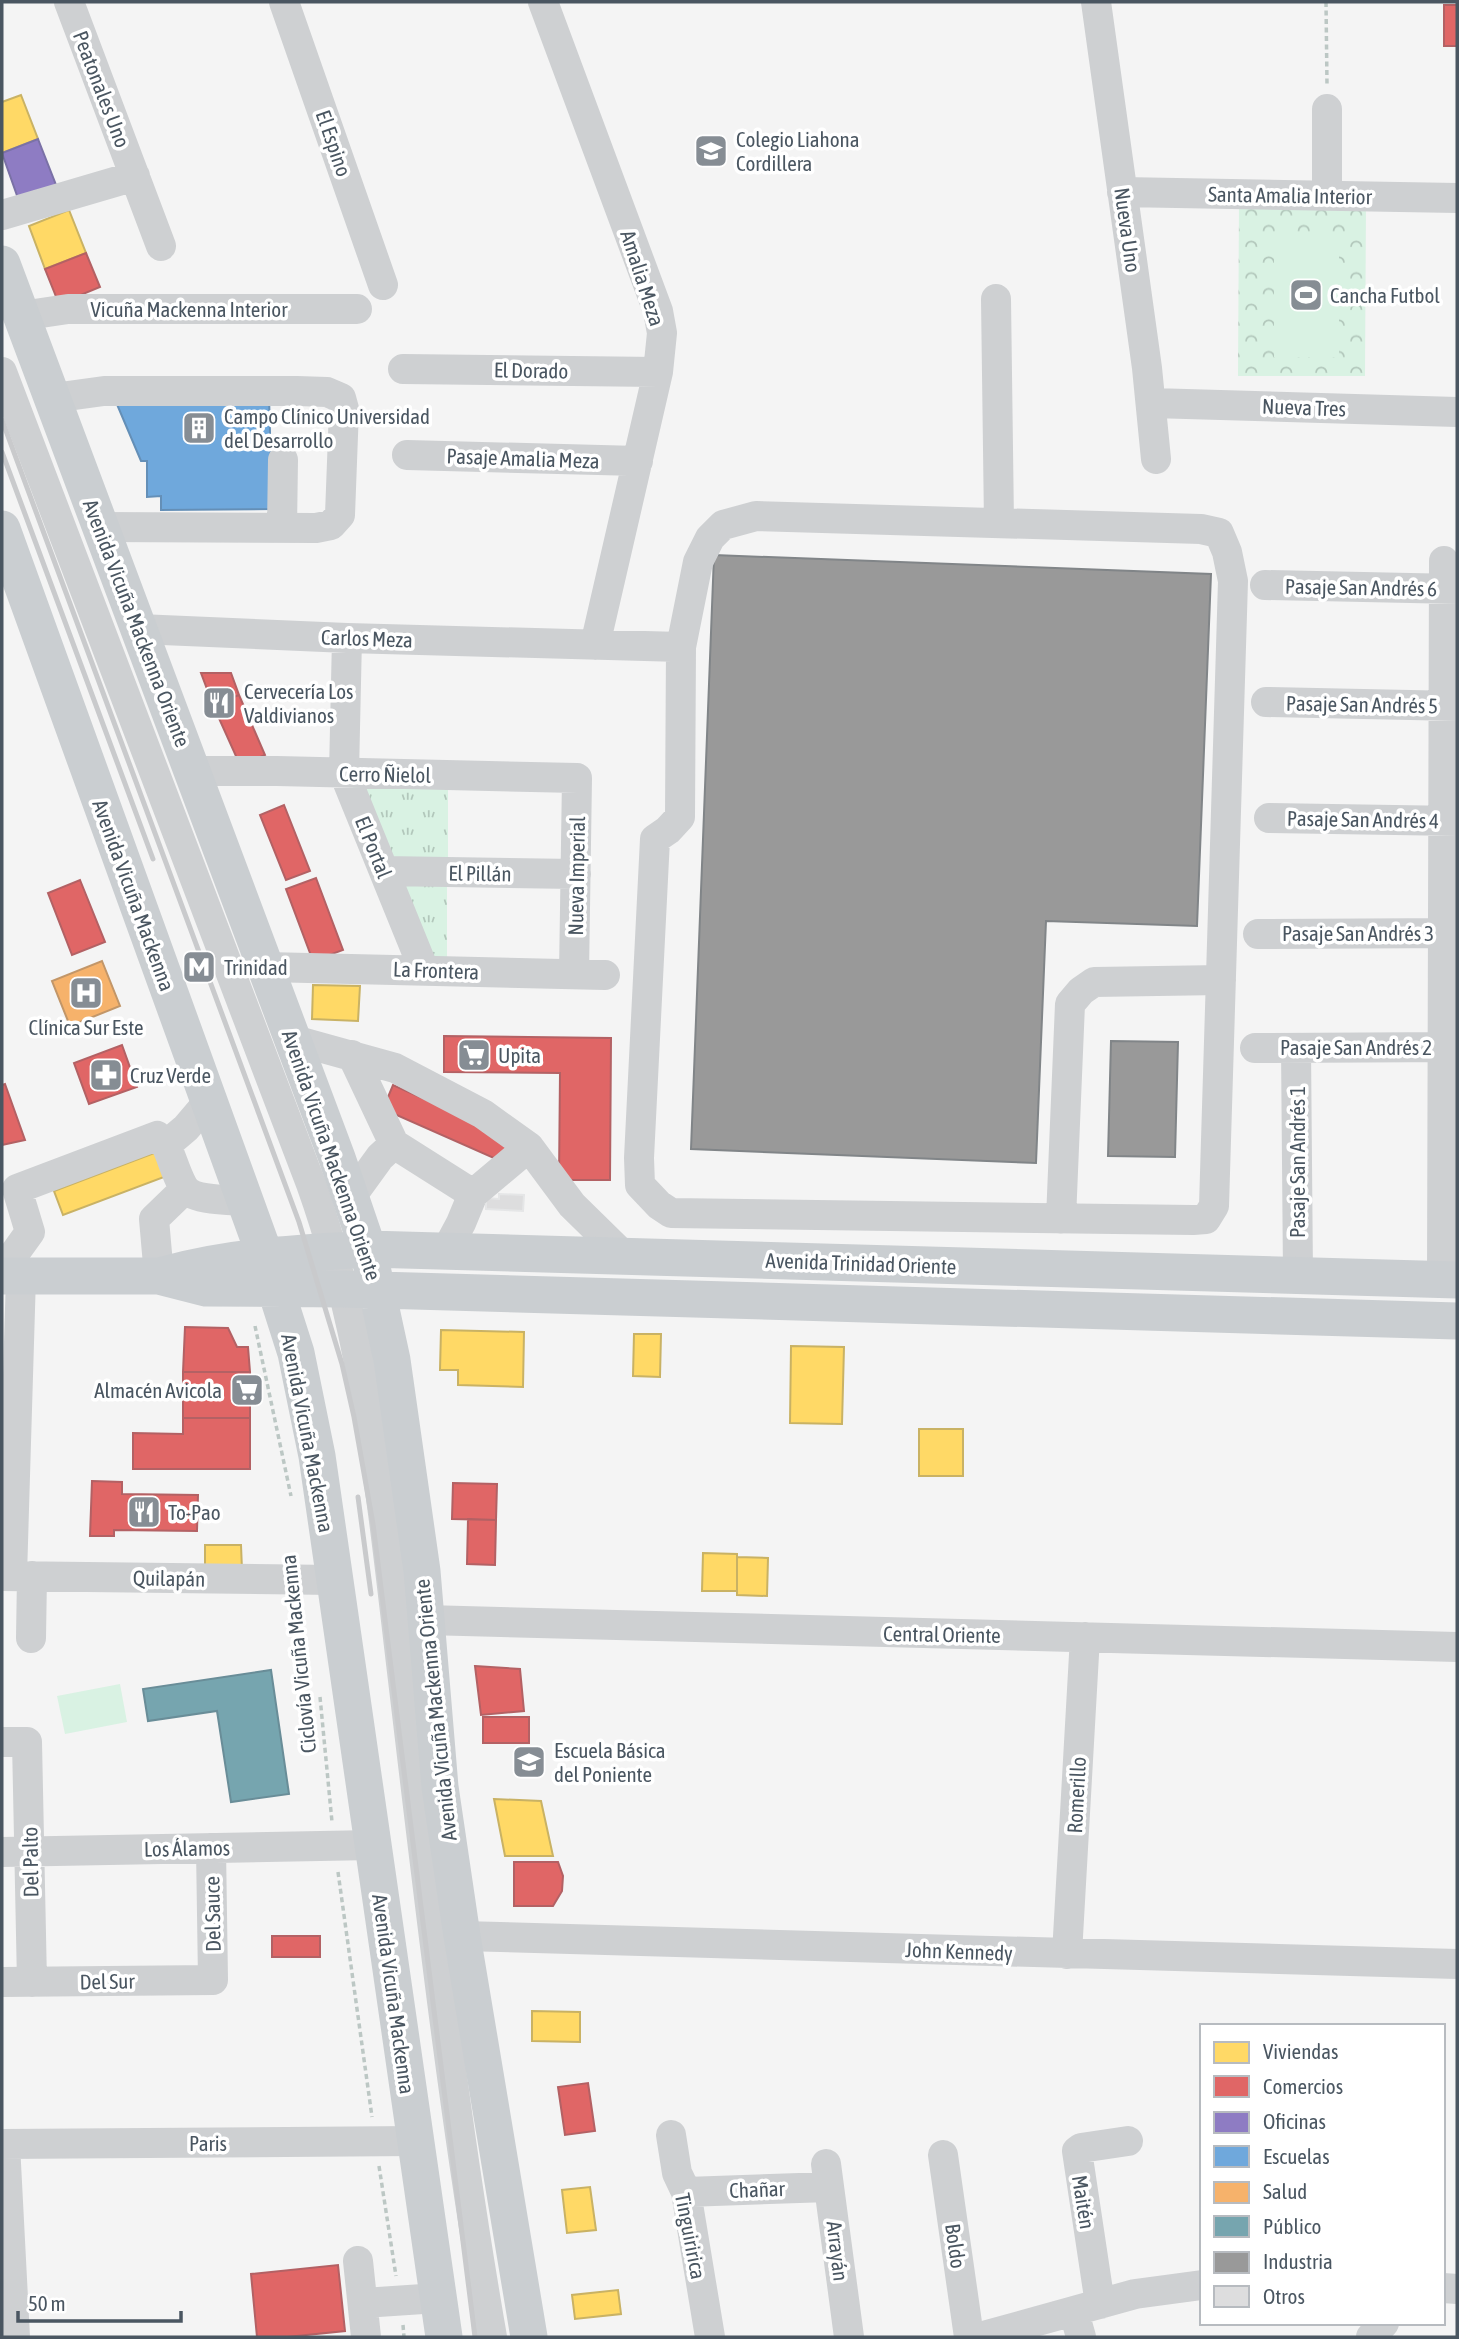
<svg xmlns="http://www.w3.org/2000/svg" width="1459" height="2339" font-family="'Asap Condensed',sans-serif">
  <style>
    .grass { fill: url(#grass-tufts) }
    .park { fill: url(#park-crowns) }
    .garden { fill: #d9f2e3 }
    .homes { fill: #ffd966; stroke: #c9b264; stroke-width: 2 }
    .shops { fill: #e06666; stroke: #b36164; stroke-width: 2 }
    .offices { fill: #8e7cc3; stroke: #7a71a6; stroke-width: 2 }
    .schools { fill: #6fa8dc; stroke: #648fb7; stroke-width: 2 }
    .health { fill: #f6b26b; stroke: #c29668; stroke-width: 2 }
    .public { fill: #76a5af; stroke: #698d98; stroke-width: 2 }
    .industry { fill: #999; stroke: #818588; stroke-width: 2 }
    .building { fill: #ddddde; stroke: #e5e6e7; stroke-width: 2 }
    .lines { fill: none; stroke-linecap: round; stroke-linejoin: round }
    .path { stroke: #bcc7c4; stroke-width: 3.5; stroke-dasharray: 5 3.5; stroke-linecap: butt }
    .minor { stroke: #ced0d2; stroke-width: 30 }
    .major { stroke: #caced1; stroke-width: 37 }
    .rail { stroke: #c9cacc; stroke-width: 5 }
    .labels { text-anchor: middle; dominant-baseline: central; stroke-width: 7; stroke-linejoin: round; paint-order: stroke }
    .street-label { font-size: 21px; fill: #4a5661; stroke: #fff }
    .poi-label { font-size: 21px; fill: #4a5661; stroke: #fff; text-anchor: start }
  </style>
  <defs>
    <pattern id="grass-tufts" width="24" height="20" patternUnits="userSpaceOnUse" patternTransform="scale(1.75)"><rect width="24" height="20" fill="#d9f2e3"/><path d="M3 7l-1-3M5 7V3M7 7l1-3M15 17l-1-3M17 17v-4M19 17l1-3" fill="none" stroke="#b2c7bb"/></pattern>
    <pattern id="park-crowns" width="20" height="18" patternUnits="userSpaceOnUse" patternTransform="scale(1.75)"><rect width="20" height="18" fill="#d9f2e3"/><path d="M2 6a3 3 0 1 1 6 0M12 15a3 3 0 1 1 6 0" fill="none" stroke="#b2c7bb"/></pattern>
  </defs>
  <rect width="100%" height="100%" fill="#f4f4f4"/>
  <path class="grass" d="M448 783V860H382L352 785Z
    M387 881H447V960H418Z"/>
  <path class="park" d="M1239 204 1366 205 1365 376H1238Z"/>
  <path class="garden" d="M1274 234H1339V357H1274Z
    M120 1684 127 1722 65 1734 57 1696Z"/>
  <path class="homes" d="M21 95 38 139 2 153V102Z
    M69 210 86 253 45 269 29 226Z
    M313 985 360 986 358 1021 312 1019Z
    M162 1150 172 1174 63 1215 54 1191Z
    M441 1330 524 1332 523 1387 458 1385V1370H440Z
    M634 1334H661L660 1377 633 1376Z
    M791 1346 844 1347 842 1424 790 1423Z
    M919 1429H963V1476H919Z
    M205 1545H241L242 1570 205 1571Z
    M703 1553 737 1554V1591H702Z
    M737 1557 768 1558 767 1596 737 1595Z
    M494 1799 541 1801 553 1856H505Z
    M532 2011 580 2012V2042L532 2041Z
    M590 2187 596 2230 567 2233 562 2190Z
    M618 2290 621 2314 575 2319 572 2295Z"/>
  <path class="shops" d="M1444 5H1457V46H1444Z
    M86 253 100 287 59 304 45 269Z
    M201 673H231L239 695 213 705Z
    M239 695 265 755 240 765 213 705Z
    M284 805 310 871 286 880 260 815Z
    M316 878 343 950 313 961 286 889Z
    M80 880 105 942 72 955 48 893Z
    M444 1036 611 1038 610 1180H559L560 1073 444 1072Z
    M122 1045 137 1087 89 1104 74 1063Z
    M5 1084 25 1140 2 1145V1085Z
    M393 1085 515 1139 505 1163 383 1109Z
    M185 1327 228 1328 237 1347H248L250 1372H183Z
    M183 1372H250V1418H183Z
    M183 1418H250V1469H133V1433L183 1434Z
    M92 1481 122 1482V1494L198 1495 197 1531 114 1530V1536H90Z
    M453 1483 497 1484 496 1520 452 1519Z
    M468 1519 496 1520 495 1565 467 1564Z
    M475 1666 520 1669 524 1711 481 1715Z
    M483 1717H529V1743H483Z
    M514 1862H558L563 1876 562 1891 553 1906H514Z
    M272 1936H320V1957H272Z
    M588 2083 595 2131 565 2135 558 2087Z
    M338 2265 345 2331 287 2337H257L251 2274Z"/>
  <path class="offices" d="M38 139 58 190 20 204 2 153Z"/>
  <path class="schools" d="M113 395H269L272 509 161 510V496L147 497V461H141Z"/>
  <path class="health" d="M102 961 120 1006 70 1026 52 981Z"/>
  <path class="public" d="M271 1670 289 1794 231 1802 217 1711 148 1721 143 1689Z"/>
  <path class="industry" d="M714 555 1211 574 1197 926 1046 921 1036 1163 691 1149Z
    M1111 1041 1178 1042 1175 1157 1108 1156Z"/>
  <path class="building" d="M499 1194 524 1195 523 1211 486 1209V1198L499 1199Z"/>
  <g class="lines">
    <path class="path" d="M1326 2 1327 85
      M255 1326 291 1496
      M320 1697 332 1822
      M338 1872 372 2117
      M379 2166 396 2276
      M403 2325 404 2337"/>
    <path class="minor" d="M69 2 161 246
      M284 2 383 285
      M543 2 658 311 662 333 658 372 595 645
      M1096 2 1147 368 1156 459
      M1122 192 1457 198
      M1327 195V109
      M2 215 135 176
      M996 299 999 523
      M21 316 68 309H357
      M403 369 658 372
      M2 372 311 1184C368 1343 383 1513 403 1680 429 1899 454 2119 492 2337
      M53 398 104 391H297L327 392 341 398 344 409 340 515 331 525 316 528 101 527
      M1152 403 1457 412
      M407 455 638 461
      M756 516 1201 529 1219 533 1227 552 1233 581 1214 1206 1206 1219 1193 1220 671 1213 659 1205 640 1185 639 1158 655 839 668 830 680 817 681 647 698 562 710 538 723 525Z
      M282 528 283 460
      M1265 585 1457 589
      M139 629 347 638 681 647
      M347 638 344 773 424 970
      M1266 702 1457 706
      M192 771H277L577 778 574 974
      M1269 818 1457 821
      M384 871 576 874
      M1258 934 1457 933
      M266 967 605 975
      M294 1040 395 1068 483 1114 529 1147 572 1205 624 1256
      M1255 1048 1457 1047
      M1296 1048 1298 1275
      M209 1101 186 1128 166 1145C172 1158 176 1174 183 1186 191 1201 230 1200 245 1201
      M394 1144 473 1194
      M351 1197 380 1157 394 1144 352 1055
      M1061 1219 1070 1004 1081 991 1094 982 1221 980
      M446 1251 461 1223 473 1194 529 1147
      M2 1271 30 1232 17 1189 157 1136 166 1145
      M159 1276 154 1219 184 1190
      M1442 1279 1444 561
      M2 1576 335 1580
      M12 1576 21 1276
      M426 1620 1457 1647
      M31 1638 32 1576
      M2 1742H27L32 1982
      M2 1852 373 1845
      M462 1936 1457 1964
      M1067 1954 1085 1637
      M2 1982 213 1980 211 1848
      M671 2135 677 2173 686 2192 710 2337
      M2 2144 415 2141
      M5 2144 15 2337
      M943 2155 969 2337
      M826 2164 849 2337
      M686 2192 829 2187
      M358 2261 366 2337
      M1443 2288 1457 2289
      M363 2303 438 2298
      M1100 2304 1077 2151 1081 2148 1128 2141
      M1074 2312 1081 2337
      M980 2337 1135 2294 1202 2285
      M1371 2337 1384 2323"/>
    <path class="major" d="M2 264 337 1158 368 1249 392 1360 422 1571 440 1787 462 1936 529 2337
      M2 529 265 1256 296 1353 317 1456 444 2337
      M163 1275C230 1256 299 1253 368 1249L1457 1280
      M2 1276H159L206 1288 343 1289 1457 1321"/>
    <path class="rail" d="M2 420 299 1222 342 1364 354 1417 373 1524 475 2337
      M2 452 153 859
      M358 1497 371 1594"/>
  </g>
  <defs>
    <symbol id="school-square" viewBox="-11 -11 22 22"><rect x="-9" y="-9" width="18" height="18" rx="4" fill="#868d94" stroke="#fff"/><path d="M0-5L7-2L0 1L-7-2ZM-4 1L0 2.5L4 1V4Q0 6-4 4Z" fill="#fff"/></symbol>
    <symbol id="stadium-square" viewBox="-11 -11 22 22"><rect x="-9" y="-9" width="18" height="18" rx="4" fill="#868d94" stroke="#fff"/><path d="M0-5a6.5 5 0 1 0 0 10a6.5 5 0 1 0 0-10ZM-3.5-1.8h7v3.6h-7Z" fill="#fff"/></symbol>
    <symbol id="building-square" viewBox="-11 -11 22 22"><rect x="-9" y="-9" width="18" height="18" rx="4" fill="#868d94" stroke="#fff"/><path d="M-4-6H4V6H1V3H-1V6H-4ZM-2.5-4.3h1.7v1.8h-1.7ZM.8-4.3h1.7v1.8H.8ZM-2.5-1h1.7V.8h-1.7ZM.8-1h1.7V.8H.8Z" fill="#fff"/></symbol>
    <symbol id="restaurant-square" viewBox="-11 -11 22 22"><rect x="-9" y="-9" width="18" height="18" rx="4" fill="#868d94" stroke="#fff"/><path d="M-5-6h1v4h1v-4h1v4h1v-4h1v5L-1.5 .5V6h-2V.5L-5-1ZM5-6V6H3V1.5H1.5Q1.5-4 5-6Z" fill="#fff"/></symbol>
    <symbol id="metro-square" viewBox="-11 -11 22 22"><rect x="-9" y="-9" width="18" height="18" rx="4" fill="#868d94" stroke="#fff"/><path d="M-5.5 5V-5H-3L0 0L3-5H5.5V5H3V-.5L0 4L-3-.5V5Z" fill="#fff"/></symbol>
    <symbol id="hospital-square" viewBox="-11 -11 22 22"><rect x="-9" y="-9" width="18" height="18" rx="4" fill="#868d94" stroke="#fff"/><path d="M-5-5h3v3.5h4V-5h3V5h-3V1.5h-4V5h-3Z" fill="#fff"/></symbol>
    <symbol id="supermarket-square" viewBox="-11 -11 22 22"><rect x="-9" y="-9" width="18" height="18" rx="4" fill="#868d94" stroke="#fff"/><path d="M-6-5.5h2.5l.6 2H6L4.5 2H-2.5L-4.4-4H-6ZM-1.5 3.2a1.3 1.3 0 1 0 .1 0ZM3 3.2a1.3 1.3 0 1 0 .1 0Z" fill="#fff"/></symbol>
    <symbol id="pharmacy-square" viewBox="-11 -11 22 22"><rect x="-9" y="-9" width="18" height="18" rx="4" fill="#868d94" stroke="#fff"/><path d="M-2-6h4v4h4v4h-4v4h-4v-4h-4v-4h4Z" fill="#fff"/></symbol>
  </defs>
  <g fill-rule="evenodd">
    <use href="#school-square" x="692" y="132" width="38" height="38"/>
    <use href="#stadium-square" x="1287" y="276" width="38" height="38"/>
    <use href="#building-square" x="180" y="409" width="38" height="38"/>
    <use href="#restaurant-square" x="200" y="684" width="38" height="38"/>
    <use href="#metro-square" x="180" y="948" width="38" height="38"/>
    <use href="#hospital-square" x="67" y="974" width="38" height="38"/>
    <use href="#supermarket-square" x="455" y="1036" width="38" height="38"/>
    <use href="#pharmacy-square" x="87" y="1056" width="38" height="38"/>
    <use href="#supermarket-square" x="228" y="1371" width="38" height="38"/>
    <use href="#restaurant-square" x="125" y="1493" width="38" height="38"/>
    <use href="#school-square" x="510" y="1743" width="38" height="38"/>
  </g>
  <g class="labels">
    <g class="street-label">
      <text transform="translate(102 89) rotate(69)">Peatonales Uno</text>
      <text transform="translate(334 143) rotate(71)">El Espino</text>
      <text transform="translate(1290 195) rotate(1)">Santa Amalia Interior</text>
      <text transform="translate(1128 230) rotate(82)">Nueva Uno</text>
      <text transform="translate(643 278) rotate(72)">Amalia Meza</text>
      <text x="189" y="309">Vicuña Mackenna Interior</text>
      <text transform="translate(531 370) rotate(1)">El Dorado</text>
      <text transform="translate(1304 407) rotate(2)">Nueva Tres</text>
      <text transform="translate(523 458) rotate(2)">Pasaje Amalia Meza</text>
      <text transform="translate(1361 587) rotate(1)">Pasaje San Andrés 6</text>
      <text transform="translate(137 623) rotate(69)">Avenida Vicuña Mackenna Oriente</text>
      <text transform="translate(367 638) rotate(2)">Carlos Meza</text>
      <text transform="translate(1362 704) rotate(1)">Pasaje San Andrés 5</text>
      <text transform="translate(385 774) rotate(1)">Cerro Ñielol</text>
      <text transform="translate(1363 819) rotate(1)">Pasaje San Andrés 4</text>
      <text transform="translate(374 847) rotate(68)">El Portal</text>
      <text transform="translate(480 873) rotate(1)">El Pillán</text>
      <text transform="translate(576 876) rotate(-89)">Nueva Imperial</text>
      <text transform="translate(134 895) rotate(70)">Avenida Vicuña Mackenna</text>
      <text x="1358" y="933">Pasaje San Andrés 3</text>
      <text transform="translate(436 970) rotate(2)">La Frontera</text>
      <text x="1356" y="1047">Pasaje San Andrés 2</text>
      <text transform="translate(332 1155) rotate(71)">Avenida Vicuña Mackenna Oriente</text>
      <text transform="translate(1297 1162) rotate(-90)">Pasaje San Andrés 1</text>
      <text transform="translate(861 1263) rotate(2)">Avenida Trinidad Oriente</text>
      <text transform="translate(308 1433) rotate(79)">Avenida Vicuña Mackenna</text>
      <text transform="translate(169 1578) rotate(1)">Quilapán</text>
      <text transform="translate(942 1634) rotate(1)">Central Oriente</text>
      <text transform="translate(298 1654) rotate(-96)">Ciclovía Vicuña Mackenna</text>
      <text transform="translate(435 1710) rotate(-96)">Avenida Vicuña Mackenna Oriente</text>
      <text transform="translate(1076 1795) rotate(-87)">Romerillo</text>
      <text transform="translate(187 1848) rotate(-1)">Los Álamos</text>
      <text transform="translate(30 1862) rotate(-91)">Del Palto</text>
      <text transform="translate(212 1914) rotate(-91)">Del Sauce</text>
      <text transform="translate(959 1951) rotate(2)">John Kennedy</text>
      <text transform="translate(107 1981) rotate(-1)">Del Sur</text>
      <text transform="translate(394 1994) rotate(82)">Avenida Vicuña Mackenna</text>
      <text x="208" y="2143">Paris</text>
      <text transform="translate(757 2189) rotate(-2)">Chañar</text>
      <text transform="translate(1084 2202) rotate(81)">Maitén</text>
      <text transform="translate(691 2236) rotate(79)">Tinguiririca</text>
      <text transform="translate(956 2246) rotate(82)">Boldo</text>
      <text transform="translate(838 2251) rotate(83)">Arrayán</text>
    </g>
    <g class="poi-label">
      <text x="736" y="139">Colegio Liahona<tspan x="736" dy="24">Cordillera</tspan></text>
      <text x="1330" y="295">Cancha Futbol</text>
      <text x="224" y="416">Campo Clínico Universidad<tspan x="224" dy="24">del Desarrollo</tspan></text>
      <text x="244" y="691">Cervecería Los<tspan x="244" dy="24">Valdivianos</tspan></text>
      <text x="224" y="967">Trinidad</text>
      <text x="86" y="1027" text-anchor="middle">Clínica Sur Este</text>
      <text x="498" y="1055">Upita</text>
      <text x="130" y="1075">Cruz Verde</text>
      <text x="222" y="1390" text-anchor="end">Almacén Avicola</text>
      <text x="168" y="1512">To-Pao</text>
      <text x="554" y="1750">Escuela Básica<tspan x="554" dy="24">del Poniente</tspan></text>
    </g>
  </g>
  <rect width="1459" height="2339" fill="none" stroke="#4a5661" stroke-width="7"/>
  <rect x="1200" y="2024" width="245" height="301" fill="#ffffff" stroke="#b7bbc0" stroke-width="2"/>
  <rect x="1214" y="2042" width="35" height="21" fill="#ffd966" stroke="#b7bbc0" stroke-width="2"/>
  <text x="1263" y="2059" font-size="21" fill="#4a5661">Viviendas</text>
  <rect x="1214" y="2076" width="35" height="21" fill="#e06666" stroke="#b7bbc0" stroke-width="2"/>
  <text x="1263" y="2094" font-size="21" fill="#4a5661">Comercios</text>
  <rect x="1214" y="2112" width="35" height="21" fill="#8e7cc3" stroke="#b7bbc0" stroke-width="2"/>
  <text x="1263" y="2129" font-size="21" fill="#4a5661">Oficinas</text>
  <rect x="1214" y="2146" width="35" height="21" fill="#6fa8dc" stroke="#b7bbc0" stroke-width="2"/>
  <text x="1263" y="2164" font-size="21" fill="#4a5661">Escuelas</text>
  <rect x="1214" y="2182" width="35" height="21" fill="#f6b26b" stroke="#b7bbc0" stroke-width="2"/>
  <text x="1263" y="2199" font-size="21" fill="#4a5661">Salud</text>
  <rect x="1214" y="2216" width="35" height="21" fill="#76a5af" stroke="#b7bbc0" stroke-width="2"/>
  <text x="1263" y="2234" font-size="21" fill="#4a5661">Público</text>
  <rect x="1214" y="2252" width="35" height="21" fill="#999999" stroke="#b7bbc0" stroke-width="2"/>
  <text x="1263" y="2269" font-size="21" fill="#4a5661">Industria</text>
  <rect x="1214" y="2286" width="35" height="21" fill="#ddddde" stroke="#b7bbc0" stroke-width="2"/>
  <text x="1263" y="2304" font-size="21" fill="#4a5661">Otros</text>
  <path d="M18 2311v10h163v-10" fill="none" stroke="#4a5661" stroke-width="3.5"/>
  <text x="28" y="2311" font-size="21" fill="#4a5661" stroke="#ffffff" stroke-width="5" paint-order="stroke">50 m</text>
</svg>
